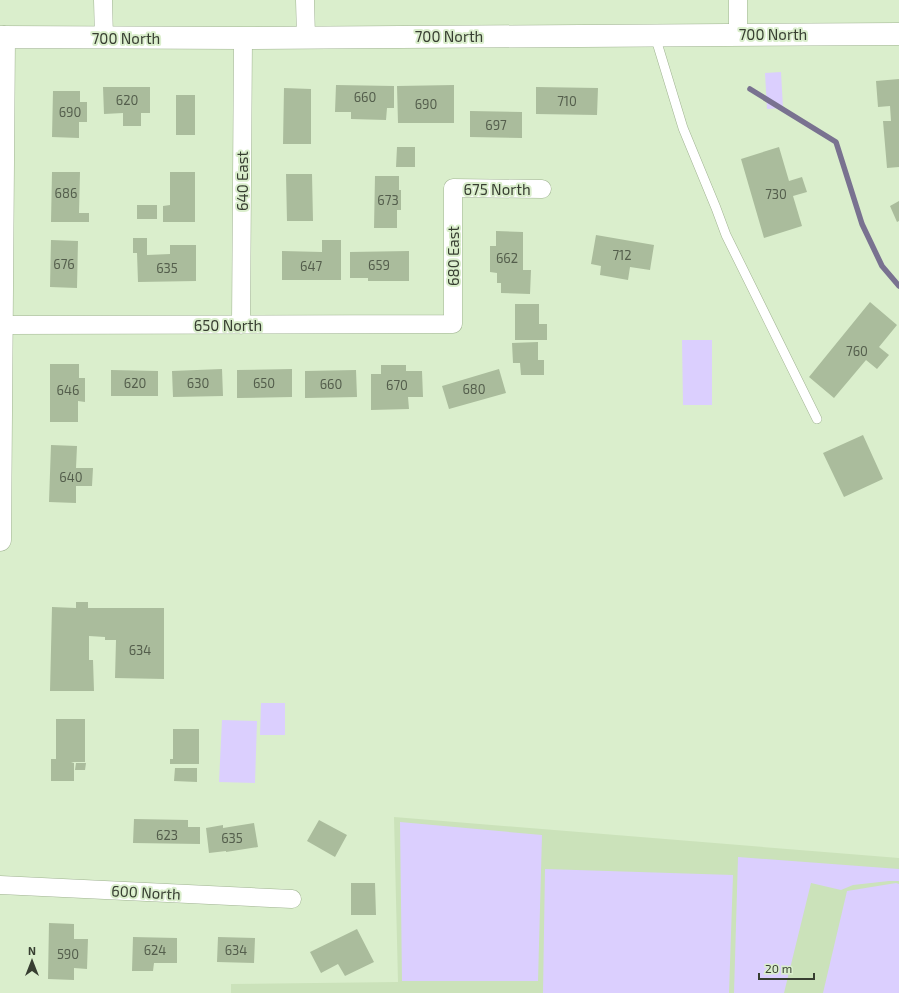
<svg xmlns="http://www.w3.org/2000/svg" width="899" height="993" font-family="'Exo 2',sans-serif">
  <style>
    .built { fill: #cbe2ba }
    .green { fill: #dbcffe }
    .lines { fill: none; stroke-linecap: round; stroke-linejoin: round }
    .stream { stroke: #797290; stroke-width: 5.5 }
    .building { fill: #aabc9c }
    .service-casing { stroke: #a0b392; stroke-width: 10 }
    .minor-casing { stroke: #a0b392; stroke-width: 19 }
    .tertiary-casing { stroke: #a0b392; stroke-width: 23 }
    .service { stroke: #fff; stroke-width: 9 }
    .minor { stroke: #fff; stroke-width: 18 }
    .tertiary { stroke: #fff; stroke-width: 22 }
    .labels { text-anchor: middle; dominant-baseline: central; stroke-width: 4; stroke-linejoin: round; paint-order: stroke }
    .number-label { font-size: 13px; fill: #545e4c }
    .street-label { font-size: 15px; fill: #373e31; stroke: #daeecc }
  </style>
  <rect width="100%" height="100%" fill="#daeecc"/>
  <path class="built" d="M394 817 899 858V993H231V984L398 982Z"/>
  <path class="green" d="M781 72 783 108 767 109 765 73Z
    M682 340H712V405H683Z
    M261 703H285V735H260Z
    M222 720 257 721 255 783 219 782Z
    M400 822 542 835 538 981H402Z
    M738 857 899 869V881H889L853 885 841 890 811 883 784 993H734Z
    M545 869 733 875 729 993H543Z
    M896 883 899 884V993H823L847 891Z"/>
  <g class="lines">
    <path class="stream" d="M750 89 836 142 862 224 882 266 899 286"/>
  </g>
  <path class="building" d="M899 79V167L887 168 883 121H891L890 106 878 107 876 81Z
    M336 85 394 86V108H387L386 120 351 119V112H335Z
    M454 85V123H398L397 86Z
    M103 87H150V113H141V126H123V113L104 114Z
    M536 87 598 88 597 115 536 114Z
    M284 88 311 89V144H283Z
    M53 91H80V102H87V122H79V138L52 137Z
    M176 95H195V135H176Z
    M470 111 522 112V138L470 137Z
    M397 147H415V167H396Z
    M779 147 789 181 802 177 807 192 793 196 802 226 764 238 741 159Z
    M52 172H80L79 213H89V222H51Z
    M170 172H195V222H163V206L170 205Z
    M286 174H312L313 221H287Z
    M375 176H399V190H401V210H397V228H374Z
    M899 201V221L897 222 890 206Z
    M137 205H157V219H137Z
    M496 231 523 232V270H531L530 294 501 293V283H497V273L490 272V246H496Z
    M596 235 654 245 650 270 630 267 628 280 600 275 601 266 591 264Z
    M133 238H147V255L170 254V245H196V281L138 282 137 253H133Z
    M51 240 78 241 77 288 50 287Z
    M322 240H341V280H282V251L322 252Z
    M409 251V281H368V278H350V252Z
    M870 302 897 325 879 347 889 355 877 369 866 360 834 398 809 377Z
    M515 304H539V324H547V340H515Z
    M538 342V360H544V375H521L520 363H513L512 343Z
    M50 364H79V378H85V402L78 401V422H50Z
    M381 365H406V371H422L423 397H408L409 409 371 410V374H381Z
    M222 369 223 396 173 397 172 371Z
    M292 369V397L237 398V370Z
    M499 369 506 393 449 409 442 386Z
    M111 370 158 371V396H111Z
    M356 370 357 397 305 398V371Z
    M863 435 883 479 844 497 823 453Z
    M51 445 77 446 76 468H93L92 486H76V503L49 502Z
    M76 602H88V608H164V679L115 678 116 640H105V637L89 636V660H93L94 691H50L52 607 76 608Z
    M56 719H85V762H71L74 763V781H51V759H56Z
    M173 729H199V764H170V759H173Z
    M76 763H86L85 770H75Z
    M175 768H197V782L174 781Z
    M134 819 188 820V827H200V844L133 843Z
    M319 820 347 835 335 857 307 841Z
    M254 823 258 847 226 852V851L209 853 206 828 223 825V828Z
    M351 883H375L376 915H351Z
    M49 923 74 924V939H88L87 969 74 968V980L48 979Z
    M357 929 374 962 345 976 338 964 321 973 310 952Z
    M133 937 177 938V963H154L153 971H132Z
    M218 937 255 938 254 963 217 962Z"/>
  <g class="lines">
    <defs>
      <path id="service" d="M655 36 683 128 716 208 726 235 817 419"/>
      <path id="minor" d="M103 0 104 38
        M305 0 306 37
        M738 0V35
        M2 325 453 324V188L542 189
        M241 325 243 38
        M0 885 292 899"/>
      <path id="tertiary" d="M0 37 243 38 899 34
        M0 540 4 37"/>
    </defs>
    <use href="#service" class="service-casing"/>
    <use href="#minor" class="minor-casing"/>
    <use href="#tertiary" class="tertiary-casing"/>
    <use href="#service" class="service"/>
    <use href="#minor" class="minor"/>
    <use href="#tertiary" class="tertiary"/>
  </g>
  <g class="labels">
    <g class="number-label">
      <text x="365" y="97">660</text>
      <text x="127" y="100">620</text>
      <text x="567" y="101">710</text>
      <text x="426" y="104">690</text>
      <text x="70" y="112">690</text>
      <text x="496" y="125">697</text>
      <text x="66" y="193">686</text>
      <text x="776" y="194">730</text>
      <text x="388" y="200">673</text>
      <text x="622" y="255">712</text>
      <text x="507" y="258">662</text>
      <text x="64" y="264">676</text>
      <text x="379" y="265">659</text>
      <text x="311" y="266">647</text>
      <text x="167" y="268">635</text>
      <text x="857" y="351">760</text>
      <text x="135" y="383">620</text>
      <text x="198" y="383">630</text>
      <text x="264" y="383">650</text>
      <text x="331" y="384">660</text>
      <text x="397" y="385">670</text>
      <text x="474" y="389">680</text>
      <text x="68" y="390">646</text>
      <text x="71" y="477">640</text>
      <text x="140" y="650">634</text>
      <text x="167" y="835">623</text>
      <text x="232" y="838">635</text>
      <text x="155" y="950">624</text>
      <text x="236" y="950">634</text>
      <text x="68" y="954">590</text>
    </g>
    <g class="street-label">
      <text x="773" y="34">700 North</text>
      <text x="449" y="36">700 North</text>
      <text x="126" y="38">700 North</text>
      <text transform="translate(242 181) rotate(-90)">640 East</text>
      <text x="497" y="189">675 North</text>
      <text transform="translate(453 256) rotate(-90)">680 East</text>
      <text x="228" y="325">650 North</text>
      <text transform="translate(146 892) rotate(3)">600 North</text>
    </g>
  </g>
  <g transform="translate(32 961)" stroke="#daeecc" stroke-width="3" paint-order="stroke">
  <path d="M0-3L7 15L0 10L-7 15Z" fill="#373e31"/>
  <text y="-6" font-size="11" font-weight="bold" text-anchor="middle" fill="#373e31">N</text>
  </g>
  <path d="M759 973v6h55v-6" fill="none" stroke="#373e31" stroke-width="2"/>
  <text x="765" y="973" font-size="12" fill="#373e31" stroke="#daeecc" stroke-width="3" paint-order="stroke">20 m</text>
</svg>
